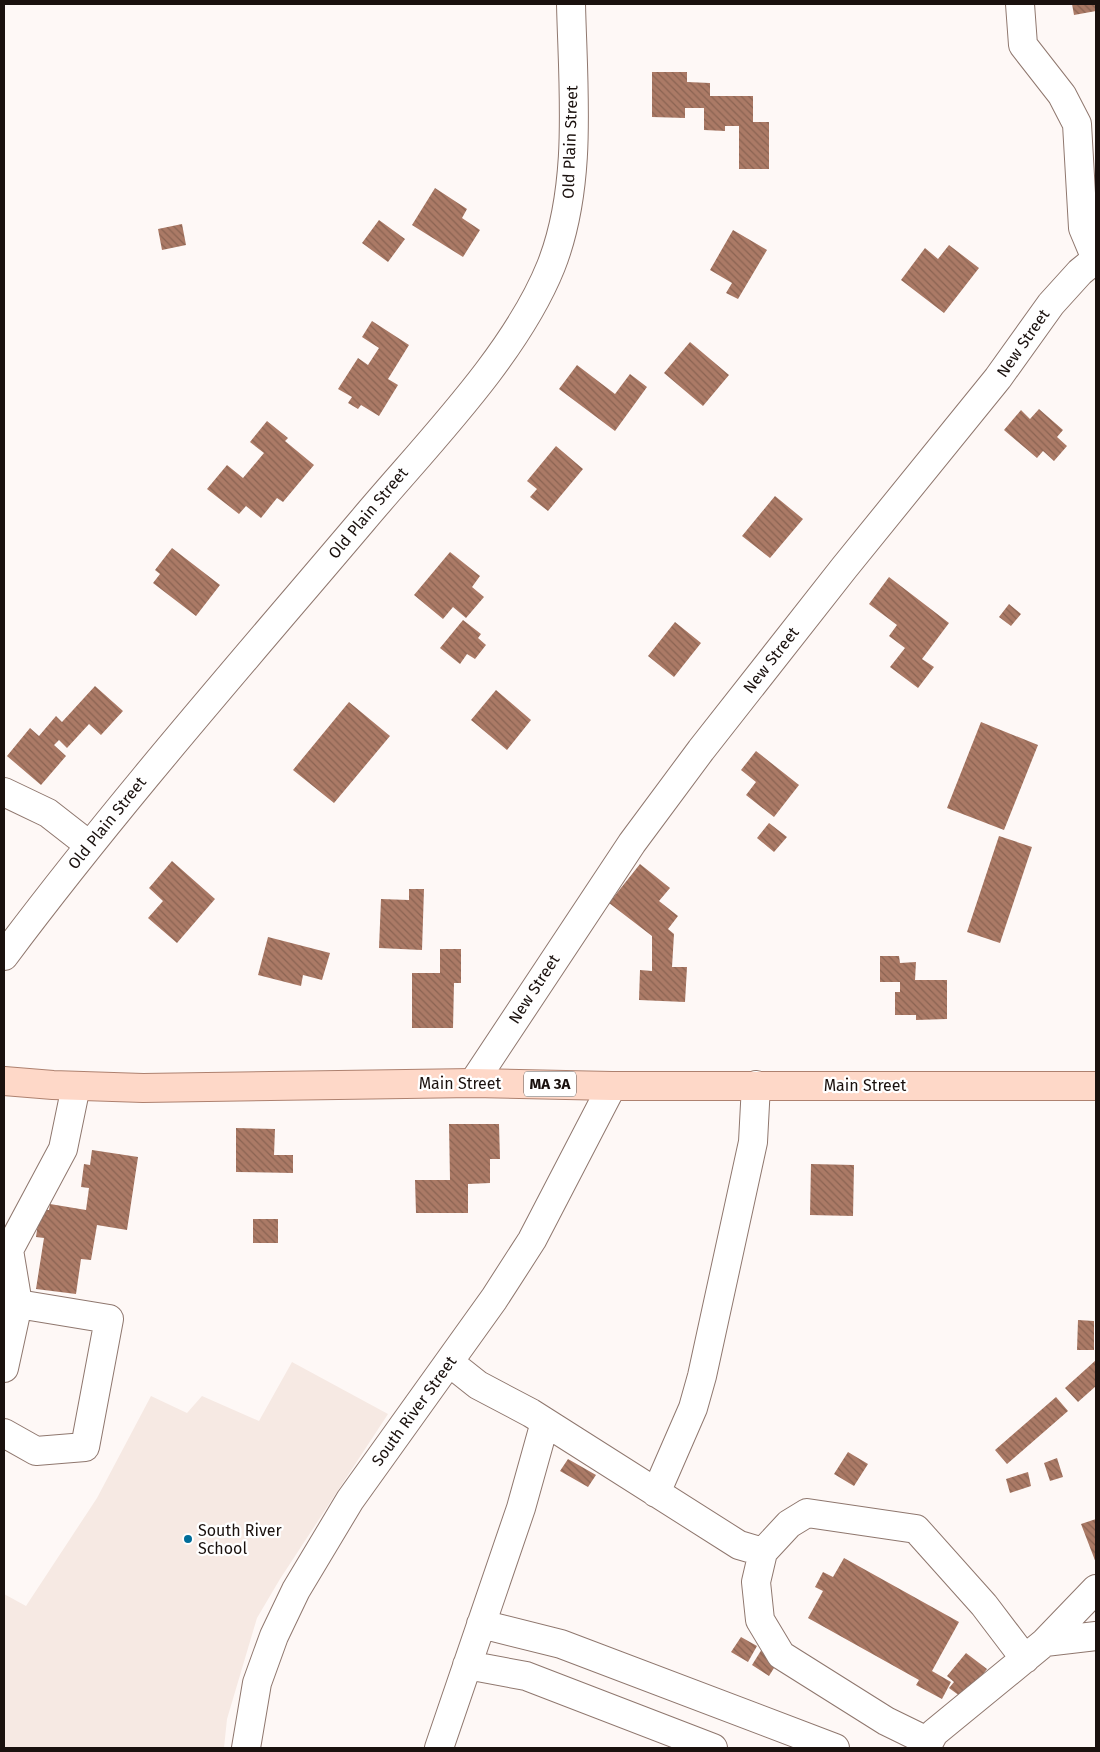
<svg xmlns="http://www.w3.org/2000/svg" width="1100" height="1752" font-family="'Fira Sans',sans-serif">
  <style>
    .built { fill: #f6e9e3 }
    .building { fill: url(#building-back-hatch) }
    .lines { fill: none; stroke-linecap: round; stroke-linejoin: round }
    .minor-casing { stroke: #8f776e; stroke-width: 30 }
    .major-casing { stroke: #ae816f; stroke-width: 30 }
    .minor { stroke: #fff; stroke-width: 28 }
    .major { stroke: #fed8c8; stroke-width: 28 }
    .poi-dot { fill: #006d9a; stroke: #fff; stroke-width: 2 }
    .labels { text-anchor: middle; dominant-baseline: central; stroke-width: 4.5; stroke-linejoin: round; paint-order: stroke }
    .shield { fill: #fff; stroke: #5f5856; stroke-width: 1 }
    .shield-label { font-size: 15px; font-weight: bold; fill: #1a110e }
    .street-label { font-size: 16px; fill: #1a110e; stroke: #fff }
    .poi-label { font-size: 16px; fill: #1a110e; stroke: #fff; text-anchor: start }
  </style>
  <defs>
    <pattern id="building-back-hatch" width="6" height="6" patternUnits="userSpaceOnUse" patternTransform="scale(1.25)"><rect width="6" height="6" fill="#ab7a66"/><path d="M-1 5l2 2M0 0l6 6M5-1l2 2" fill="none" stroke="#8a6352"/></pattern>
  </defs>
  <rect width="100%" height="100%" fill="#fef8f6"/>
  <path class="built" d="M292 1362 388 1414 280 1579 257 1618 227 1719 224 1748H4V1594L26 1606 97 1498 151 1396 187 1413 202 1396 259 1421Z"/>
  <path class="building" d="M1072 4H1096V11L1074 15Z
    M652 72H687V82L710 83V96H753V122H769V169H739V126H725V131L704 130V108H685V118L652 117Z
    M435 188 467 209 462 218 480 230 463 257 412 225Z
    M379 220 405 239 388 262 362 243Z
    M182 224 186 245 162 250 158 229Z
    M733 230 767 250 738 299 726 293 732 283 710 270Z
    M949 245 979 268 944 313 901 280 925 248 938 259Z
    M372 321 409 345 388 379 398 385 379 416 361 405 358 409 348 403 352 397 338 389 358 358 368 365 379 348 362 337Z
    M690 342 729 375 703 406 664 373Z
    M577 365 615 394 630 374 647 387 615 431 559 389Z
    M1039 409 1063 430 1057 437 1067 446 1054 461 1043 451 1037 458 1004 430 1021 410 1030 419Z
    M267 421 288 438 285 441 314 465 283 502 277 498 261 518 246 506 239 514 207 489 227 465 243 478 264 453 250 442Z
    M556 446 583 469 548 511 530 497 537 489 527 481Z
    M775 496 803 519 770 558 742 536Z
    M172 548 220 585 196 616 153 583 160 574 155 570Z
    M450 552 480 576 472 587 484 597 466 618 453 607 443 619 414 595Z
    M889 577 949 623 922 659 934 667 918 688 890 667 905 648 889 636 897 625 869 604Z
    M1009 604 1021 614 1011 626 999 617Z
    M463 620 481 634 478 638 486 645 475 659 467 654 460 664 440 648Z
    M675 622 701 643 674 677 648 656Z
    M95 686 123 711 101 735 89 724 67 748 59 740 54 745 66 756 41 785 7 756 30 728 39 736 56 716 62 722Z
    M496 690 531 720 507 750 471 720Z
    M349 702 390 736 334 803 293 770Z
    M981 722 1038 745 1004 830 947 808Z
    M756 751 799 785 774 817 746 795 756 782 741 770Z
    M769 823 787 837 774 852 757 838Z
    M999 836 1032 847 1000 943 967 932Z
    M172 861 215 899 177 943 148 918 163 901 149 888Z
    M640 864 670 888 659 901 678 916 668 929 674 934 672 967H687L685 1002 639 1000 640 970 652 971V936L609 903Z
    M409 889H424L422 950 379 948 381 899 409 900Z
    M268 937 330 953 322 980 303 975 301 986 258 975Z
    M440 949H461V983H454L453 1028H412V973H440Z
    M880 956H899L900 963 916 962 915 980H947V1019L916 1020V1015H895V992H900V982H880Z
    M449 1124H499L500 1159H490V1183L468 1184V1213H416L415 1180H450Z
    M236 1128 275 1129 274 1155H293V1173L236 1172Z
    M92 1150 138 1157 127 1230 97 1225 91 1260 81 1259 76 1294 36 1289 44 1238 36 1237 40 1209 49 1210 50 1204 86 1210 89 1188 81 1187 84 1164 90 1165Z
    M811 1164 854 1165 853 1216 810 1215Z
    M253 1219H278V1243H253Z
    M1078 1320 1094 1321V1350H1077Z
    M1096 1360V1386L1078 1402 1065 1388Z
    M1056 1397 1068 1411 1007 1464 995 1450Z
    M848 1452 868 1464 854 1486 834 1474Z
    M1057 1458 1063 1477 1050 1481 1044 1463Z
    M568 1459 596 1475 588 1487 560 1471Z
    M1028 1472 1031 1486 1010 1493 1006 1479Z
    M1096 1519V1563L1081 1524Z
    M844 1558 959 1622 932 1671 951 1682 942 1699 916 1685 919 1680 808 1618 823 1591 815 1587 823 1572 833 1577Z
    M741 1637 757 1646 748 1662 731 1652Z
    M762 1649 779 1660 769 1676 752 1665Z
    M966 1653 987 1669 964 1699 949 1688 954 1682 947 1676Z"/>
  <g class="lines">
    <defs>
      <path id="minor" d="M1020 4 1023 45 1062 95 1077 124 1083 228 1096 259
        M4 792 48 813 89 845
        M4 956C117 805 241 664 363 520 425 446 515 356 551 266 583 185 573 89 571 4
        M473 1083 632 843 701 750 844 568 998 378 1051 304 1080 272 1096 259
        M449 1362 478 1385 531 1413 739 1545 763 1552 789 1524 807 1513 916 1529 984 1605 1025 1659
        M4 1368 18 1304 9 1250 63 1149 76 1086
        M4 1433 36 1451 85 1447 109 1319 18 1304
        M656 1493 693 1408 702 1376 753 1142 756 1085
        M763 1552 756 1582 760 1620 781 1655 886 1721 929 1742
        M481 1624 561 1644 835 1748
        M1045 1642 1096 1636
        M467 1665 526 1676 713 1748
        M246 1748 257 1683 274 1636 296 1590 350 1500 494 1299 532 1240 612 1086
        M439 1748 521 1508 545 1422
        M926 1748 934 1733 1045 1642 1096 1589"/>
      <path id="major" d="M4 1081 53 1085 143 1088 473 1083 612 1086H1096"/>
    </defs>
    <use href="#minor" class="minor-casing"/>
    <use href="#major" class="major-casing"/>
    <use href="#minor" class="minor"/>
    <use href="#major" class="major"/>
  </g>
  <circle class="poi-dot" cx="188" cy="1539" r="5"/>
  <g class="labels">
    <rect class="shield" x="524" y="1071.5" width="52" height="25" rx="4"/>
    <g class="shield-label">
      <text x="550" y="1084">MA 3A</text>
    </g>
    <g class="street-label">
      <text transform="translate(570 142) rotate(-88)">Old Plain Street</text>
      <text transform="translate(1023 343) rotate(-55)">New Street</text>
      <text transform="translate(368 513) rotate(-50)">Old Plain Street</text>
      <text transform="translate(771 660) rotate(-52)">New Street</text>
      <text transform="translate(107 823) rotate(-51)">Old Plain Street</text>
      <text transform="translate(534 989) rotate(-57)">New Street</text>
      <text x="460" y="1083">Main Street</text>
      <text x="865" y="1085">Main Street</text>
      <text transform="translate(414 1411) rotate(-54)">South River Street</text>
    </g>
    <g class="poi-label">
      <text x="198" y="1530">South River<tspan x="198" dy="18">School</tspan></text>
    </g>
  </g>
  <rect width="1100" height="1752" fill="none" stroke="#1a110e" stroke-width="10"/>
</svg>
